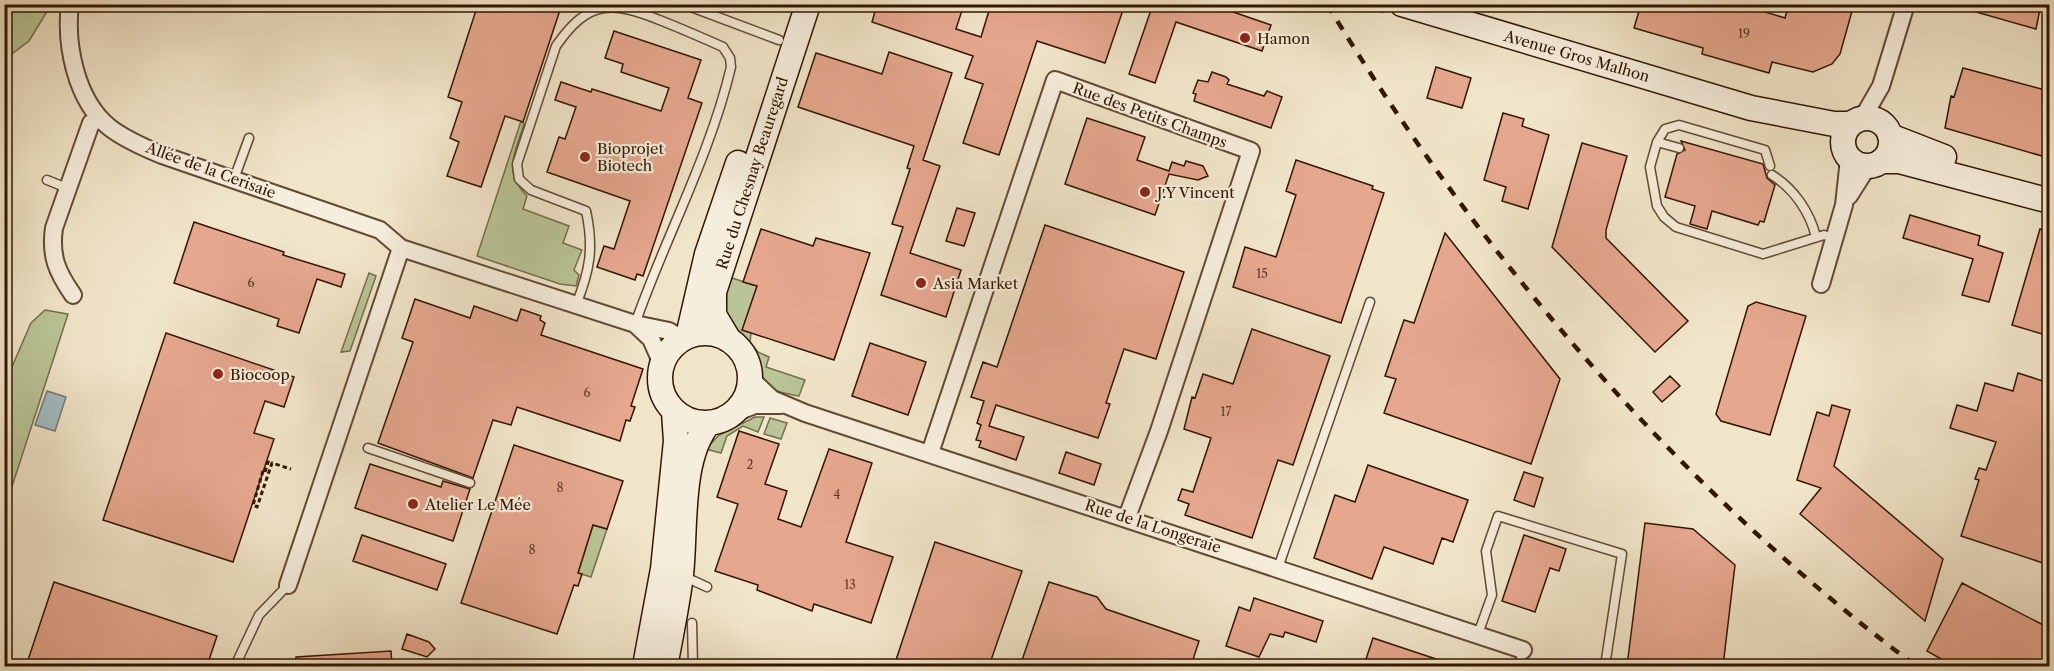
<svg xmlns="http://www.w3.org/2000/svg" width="2054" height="671" font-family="'Libre Caslon Text',serif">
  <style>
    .green { fill: #b9c597; stroke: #766e4c; stroke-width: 1.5 }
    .water { fill: #a2bcc2; stroke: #757a74; stroke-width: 1.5 }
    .building { fill: #e6a78f; stroke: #321600; stroke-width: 1.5 }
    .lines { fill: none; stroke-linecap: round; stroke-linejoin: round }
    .service-casing { stroke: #624a32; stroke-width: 11 }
    .minor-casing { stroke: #624a32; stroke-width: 20 }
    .secondary-casing { stroke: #321600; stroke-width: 27 }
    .path { stroke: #321600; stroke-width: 3; stroke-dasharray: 4.5 3; stroke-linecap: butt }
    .service { stroke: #f6eedc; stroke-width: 8 }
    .minor { stroke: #f6eedc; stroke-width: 16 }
    .secondary { stroke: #f6eedc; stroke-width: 24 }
    .rail { stroke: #321600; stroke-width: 4.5; stroke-dasharray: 10 10; stroke-linecap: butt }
    .poi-dot { fill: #8f2418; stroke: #f6eedc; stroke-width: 2 }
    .labels { text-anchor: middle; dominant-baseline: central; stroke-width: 4.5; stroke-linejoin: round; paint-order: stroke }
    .number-label { font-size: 12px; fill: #5f3a24 }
    .poi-label { font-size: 15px; fill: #321600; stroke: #f6eedc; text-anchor: start }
    .street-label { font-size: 15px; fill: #321600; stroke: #f6eedc }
  </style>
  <rect width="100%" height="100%" fill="#f1e5c9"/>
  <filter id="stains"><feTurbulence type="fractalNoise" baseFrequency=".00333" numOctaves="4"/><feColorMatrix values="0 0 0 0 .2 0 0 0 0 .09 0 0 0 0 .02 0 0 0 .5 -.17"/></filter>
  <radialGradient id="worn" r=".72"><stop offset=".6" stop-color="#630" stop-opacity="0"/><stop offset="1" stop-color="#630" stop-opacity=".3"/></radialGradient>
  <path class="green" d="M5 4 51 5 29 41 5 59Z
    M521 121 524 124C515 154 502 171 527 196L523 209 569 226 563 243 582 250 574 270 579 275 576 286 560 284 477 256Z
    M369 273 376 276 350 351 341 352Z
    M729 277 757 286 750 342 758 352 769 357 766 367 805 380 799 396C788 394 768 391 761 380 756 372 757 361 752 353 731 318 719 323 729 277Z
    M45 310 68 314 5 508V383L31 323Z
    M755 417H764L758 432 743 426 727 436 721 453 706 449 719 435Z
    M770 418 787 423 781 439 764 434Z
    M593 525 607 529 591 577 578 573Z"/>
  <path class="water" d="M47 391 66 397 55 431 35 425Z"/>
  <path class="building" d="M478 4H562L523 122 505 116 481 187 447 176 459 142 450 138 462 102 448 97Z
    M877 4H964L956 29 981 37 991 4H1125L1105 63 1037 41 999 155 963 143 983 84 965 78 973 56 872 22Z
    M1153 4H1210L1271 25 1262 51 1176 22 1155 83 1129 74Z
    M1641 4H1763L1762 11 1785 18 1789 4H1854L1840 54 1832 64 1813 72 1772 62 1769 73 1702 54 1703 48 1634 28Z
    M1962 4H2041L2036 29 1962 8Z
    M614 31 701 60 688 98 702 103 643 276 637 274 635 280 597 267 604 246 614 249 630 201 547 172 559 137 565 139 576 107 555 100 561 82 591 92 592 89 661 111 669 88 621 72 623 64 605 58Z
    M889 52 952 73 923 160 940 166 910 253 961 270 946 317 881 295 903 227 892 224 910 169 907 168 914 146 798 107 816 53 882 74Z
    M1436 67 1471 78 1462 108 1427 98Z
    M1963 68 2049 91V158L1945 128 1951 96 1954 97Z
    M1212 72 1226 77 1229 80 1227 84 1264 96 1267 91 1282 97 1271 128 1194 101 1196 94 1193 93 1198 80 1208 82Z
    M1503 113 1524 119 1522 126 1549 135 1528 209 1502 201 1506 187 1484 180Z
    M1087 118 1145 137 1137 160 1169 171 1172 162 1184 166 1186 161 1203 166 1208 176 1198 180 1169 174 1155 215 1065 184Z
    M1681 141 1763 164 1767 178 1775 185 1764 222 1760 221 1758 225 1712 211 1707 229 1690 224 1695 206 1665 197 1677 154 1685 150Z
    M1582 143 1627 156 1606 230V238L1688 321 1655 352 1552 247Z
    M1296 160 1373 186 1372 189 1384 193 1341 323 1233 287 1245 247 1276 257 1296 195 1286 191Z
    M957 208 975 213 964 246 946 241Z
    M1910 215 1980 236 1978 245 2003 253 1989 302 1962 295 1973 259 1903 238Z
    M194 222 284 252 283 255 345 274 341 287 317 279 299 333 277 326 279 319 174 283Z
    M1045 225 1184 272 1156 359 1124 349 1106 403 1110 404 1098 438 996 405 989 426 1024 437 1016 460 979 447 981 441 976 440 981 425 977 423 984 401 971 397 983 362 997 367Z
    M761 229 813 246 816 238 870 253 834 360 742 330 757 286 743 282Z
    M2040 229 2049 231V336L2012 325Z
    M1445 233 1560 379 1531 464 1384 413 1396 379 1385 376 1404 320 1414 323Z
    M415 299 470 318 474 306 517 321 521 309 541 316 540 320 545 323 541 335 643 369 631 406 635 407 630 421 626 420 620 441 517 407 511 425 493 420 473 478 378 443 413 342 402 338Z
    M1756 302 1806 316 1770 435 1721 421 1716 414 1748 306Z
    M1252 329 1330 356 1293 465 1278 460 1252 538 1185 515 1189 504 1178 500 1182 489 1193 492 1211 438 1184 429 1192 397 1195 398 1203 374 1233 384Z
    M166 333 294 377 284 407 265 401 254 433 274 439 233 562 103 520Z
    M870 343 926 362 908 415 852 396Z
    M2018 373 2049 383V565L1961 536 1979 480 1975 479 1979 468 1986 470 1996 442 1950 428 1957 405 1977 411 1985 383 2013 391Z
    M1670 376 1680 386 1662 402 1653 392Z
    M1832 405 1850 410 1834 466 1943 559 1925 621 1800 514 1821 488 1797 480 1817 412 1829 416Z
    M739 431 779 444 765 484 787 491 778 519 801 527 829 449 872 463 846 542 893 557 871 623 814 604 812 611 757 590 758 585 715 571 738 504 717 497Z
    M514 445 623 481 607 529 593 525 578 573 582 574 578 586 574 585 557 634 461 603Z
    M1066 452 1101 464 1094 485 1059 473Z
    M370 464 441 487 443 481 470 489 453 541 355 508Z
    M1368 465 1468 500 1453 542 1442 538 1433 564 1384 547 1372 579 1314 558 1335 495 1355 502Z
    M1524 472 1543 478 1534 507 1514 500Z
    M1645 523 1693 529 1735 565 1723 666H1627Z
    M362 535 446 564 437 590 353 561Z
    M1524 535 1566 549 1559 571 1550 568 1535 612 1502 601Z
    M935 542 1022 571 989 666H894Z
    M54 582 217 636 207 666H26Z
    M1049 582 1097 597 1106 609 1199 641 1191 666H1020Z
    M1962 583 2049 628V666H1953L1927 651Z
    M1254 598 1323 621 1316 642 1285 632 1283 637 1270 634 1259 657 1226 646 1239 607 1250 611Z
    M407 634 429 642 435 649 427 657 402 649Z
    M1373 638 1451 664 1450 666H1389L1366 659Z
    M391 651 392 666H296V657Z"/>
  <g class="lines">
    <defs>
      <path id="service" d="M683 4 779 40
        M1657 142 1679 148
        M1770 166 1765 150 1679 125 1665 129 1657 142 1650 167 1657 206 1664 217 1676 227 1763 254 1824 235 1835 238
        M1772 175C1794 189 1810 212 1816 237
        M234 179 249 138
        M47 180 67 188
        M576 305C590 270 594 248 586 211L531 190 519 179 517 164 556 46C588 0 611 0 662 21 682 29 703 38 723 47L730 58 731 67C710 156 665 238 635 324
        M368 448 470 483
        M1278 568 1370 302
        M683 576 707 587
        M692 623 693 666
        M1478 634 1492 595 1486 551 1498 516 1622 554 1605 666
        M235 666 259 615 288 585
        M1519 666 1523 650"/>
      <path id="minor" d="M70 4C65 45 76 100 109 127 124 139 145 148 162 155L380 230 401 248 635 324 669 331 682 339
        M1862 119 1881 86 1906 4
        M1849 196 1868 166
        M1821 284 1844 205 1849 159
        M73 295C57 272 50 256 54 228L91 123 100 119
        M635 324 651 339 662 364
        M750 378 772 399 805 413 1523 650
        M732 414 755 405H781
        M930 453 1055 80 1251 151 1159 431 1127 517
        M288 585 401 248"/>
      <path id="secondary" d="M1402 4 1751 108 1834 124H1851
        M1843 142a24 24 0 1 1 48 0a24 24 0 1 1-48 0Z
        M1890 136 1944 157
        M1882 161H1899L2050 201
        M660 378a45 45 0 1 1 90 0a45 45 0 1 1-90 0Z
        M688 336 707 254 738 163
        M729 340 714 315V292L808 4
        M645 666 663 569 676 441 674 412
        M665 666C671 636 677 606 681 575 686 530 679 458 709 423"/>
    </defs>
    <use href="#service" class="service-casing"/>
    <use href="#minor" class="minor-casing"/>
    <use href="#secondary" class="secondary-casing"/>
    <path class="path" d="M1358 4 1385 12
      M263 471 253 505 257 507 272 463 291 469
      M265 472 268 462 271 463"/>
    <use href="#service" class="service"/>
    <use href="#minor" class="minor"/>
    <use href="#secondary" class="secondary"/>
    <path class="rail" d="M1327 4C1480 257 1679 489 1916 666"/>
  </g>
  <g class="poi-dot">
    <circle cx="1245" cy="38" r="6"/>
    <circle cx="585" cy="157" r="6"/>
    <circle cx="1145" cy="192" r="6"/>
    <circle cx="921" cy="283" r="6"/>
    <circle cx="218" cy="374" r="6"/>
    <circle cx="413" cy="504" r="6"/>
  </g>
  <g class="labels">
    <g class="number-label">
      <text x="1744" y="33">19</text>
      <text x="1262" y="273">15</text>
      <text x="251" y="282">6</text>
      <text x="587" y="392">6</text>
      <text x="1226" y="411">17</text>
      <text x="750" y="464">2</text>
      <text x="560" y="487">8</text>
      <text x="837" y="494">4</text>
      <text x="532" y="549">8</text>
      <text x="850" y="584">13</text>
    </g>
    <g class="poi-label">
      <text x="1257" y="38">Hamon</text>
      <text x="597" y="148">Bioprojet<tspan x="597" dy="17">Biotech</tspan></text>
      <text x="1157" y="192">J.Y Vincent</text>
      <text x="933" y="283">Asia Market</text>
      <text x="230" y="374">Biocoop</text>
      <text x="425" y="504">Atelier Le Mée</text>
    </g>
    <g class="street-label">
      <text transform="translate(1577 56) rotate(16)">Avenue Gros Malhon</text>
      <text transform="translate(1150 115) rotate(20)">Rue des Petits Champs</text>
      <text transform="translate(211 170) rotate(20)">Allée de la Cerisaie</text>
      <text transform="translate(752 173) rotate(-72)">Rue du Chesnay Beauregard</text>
      <text transform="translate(1153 526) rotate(18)">Rue de la Longeraie</text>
    </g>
  </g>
  <rect width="2054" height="671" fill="none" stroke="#f1e5c9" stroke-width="24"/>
  <rect x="6" y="6" width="2042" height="659" fill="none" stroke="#321600" stroke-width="3"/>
  <rect x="12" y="12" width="2030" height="647" fill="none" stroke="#321600" stroke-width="1.5"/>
  <rect width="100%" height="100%" filter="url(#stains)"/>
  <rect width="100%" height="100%" fill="url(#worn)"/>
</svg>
